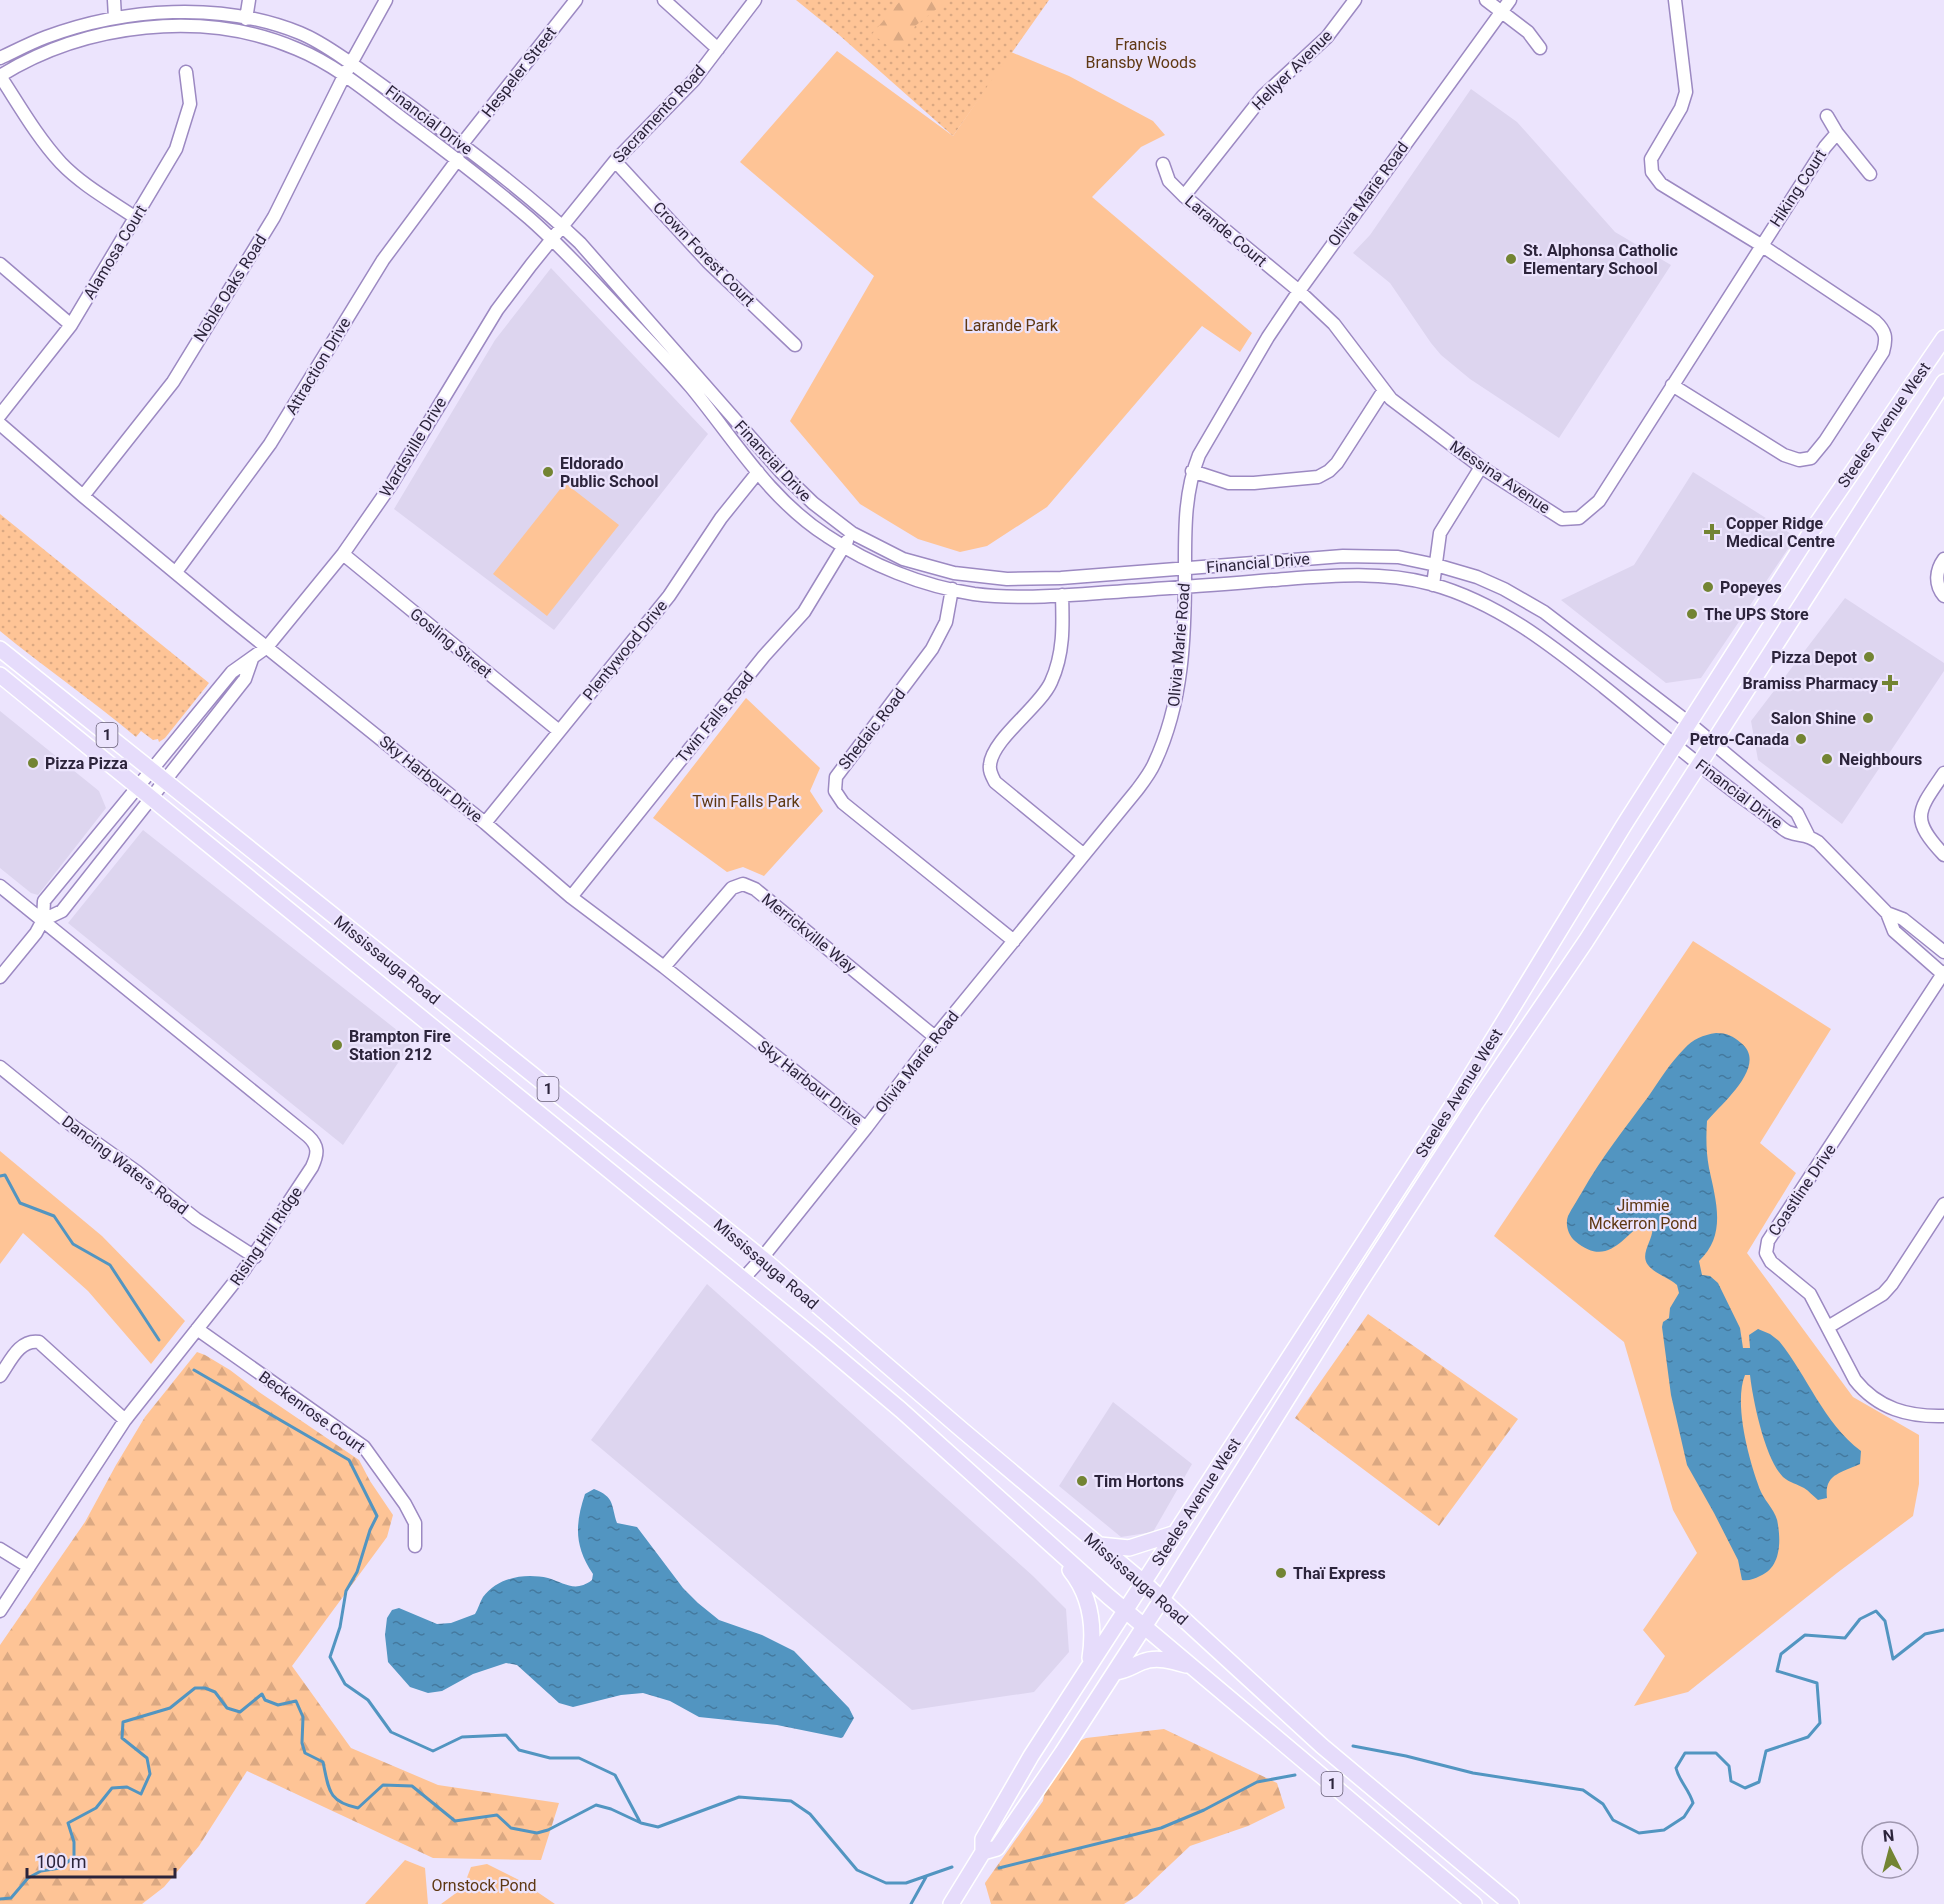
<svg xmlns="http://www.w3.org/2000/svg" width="1944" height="1904" font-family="Roboto,sans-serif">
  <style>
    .built { fill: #ddd5ef }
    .grass { fill: url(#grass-dots) }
    .forest { fill: url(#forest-firs) }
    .park { fill: #fec496 }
    .water { fill: url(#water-ripples) }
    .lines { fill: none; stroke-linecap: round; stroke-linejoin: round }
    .stream { stroke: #5295c1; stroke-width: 3 }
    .minor-casing { stroke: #9c89c2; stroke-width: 15 }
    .major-casing { stroke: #fff; stroke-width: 18 }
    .minor { stroke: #fff; stroke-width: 12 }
    .major { stroke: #e6dcfb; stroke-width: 15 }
    .poi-dot { fill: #738433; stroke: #ece4fd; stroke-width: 2 }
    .labels { text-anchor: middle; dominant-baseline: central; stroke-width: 4.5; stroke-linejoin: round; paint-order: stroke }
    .shield { fill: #ece4fd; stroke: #665e75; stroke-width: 1.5 }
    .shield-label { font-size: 15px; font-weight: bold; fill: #2c243b }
    .park-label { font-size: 16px; fill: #5f3813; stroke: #ece4fd }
    .street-label { font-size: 16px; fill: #2c243b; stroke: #ece4fd }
    .poi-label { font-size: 16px; font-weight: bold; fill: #2c243b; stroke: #ece4fd; text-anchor: start }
  </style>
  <defs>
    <pattern id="grass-dots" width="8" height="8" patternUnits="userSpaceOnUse" patternTransform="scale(1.5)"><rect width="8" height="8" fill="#fec496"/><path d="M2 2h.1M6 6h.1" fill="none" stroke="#daa882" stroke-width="1.8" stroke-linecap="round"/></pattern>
    <pattern id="forest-firs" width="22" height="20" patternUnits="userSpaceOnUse" patternTransform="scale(1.5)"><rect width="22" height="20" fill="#fec496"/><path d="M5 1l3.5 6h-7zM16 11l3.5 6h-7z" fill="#daa882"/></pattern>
    <pattern id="water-ripples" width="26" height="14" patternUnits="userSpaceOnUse" patternTransform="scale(1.5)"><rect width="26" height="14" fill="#5295c1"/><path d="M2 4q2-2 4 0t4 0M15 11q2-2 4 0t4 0" fill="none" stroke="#44799e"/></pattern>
  </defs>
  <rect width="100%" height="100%" fill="#ece4fd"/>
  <path class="built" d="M1471 89 1517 122 1615 232 1671 265 1559 438 1470 379 1441 355 1431 343 1390 283 1353 253 1370 235Z
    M551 268 708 434 554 630 394 509 495 340Z
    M1693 472 1796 537 1701 678 1666 683 1561 600 1634 565Z
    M1845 598 1944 663V671L1842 824 1758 760 1751 721Z
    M0 711 99 791 106 808 38 895 31 893 0 868Z
    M143 830 412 1042 343 1145 68 923Z
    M707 1284 1033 1576 1066 1609 1069 1652 1034 1692 912 1710 591 1440Z
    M1113 1402 1192 1464 1153 1532 1121 1537 1059 1486Z"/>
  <path class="grass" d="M796 0H1049L953 136 838 34Z
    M0 514 209 683 165 738 159 742 158 739 153 740 141 731 136 737C92 700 45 668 0 631Z"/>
  <path class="forest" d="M901 0H948L915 26 906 48H891L872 34Z
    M1368 1314 1518 1419 1439 1526 1295 1418Z
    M197 1352 205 1355 230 1370 259 1392 359 1460 370 1481 393 1515 387 1537 292 1666 351 1748 438 1785 559 1803 541 1860 433 1858 247 1771 199 1846 164 1887 142 1904H0V1645L85 1522 116 1465 145 1417Z
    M1164 1729 1277 1783 1285 1808 1248 1826 1190 1846 1137 1896 1124 1904H991L985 1883 1043 1801 1046 1784 1063 1766 1069 1746 1086 1738Z"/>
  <path class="park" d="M837 51 953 136 1011 52 1069 76 1153 121 1165 135 1141 147 1092 197 1252 333 1240 352 1202 326 1047 507 987 546 960 552 918 539 860 504 790 421 874 276 740 162Z
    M565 483 619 525 547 616 493 574Z
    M746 698 820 768 810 791 823 811 764 876 743 867 727 872 653 818Z
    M1693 941 1831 1029 1760 1143 1796 1173 1747 1253 1853 1397 1919 1435V1484L1913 1516 1837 1573 1688 1692 1634 1706 1665 1656 1643 1630 1697 1553 1673 1510 1624 1342 1494 1236Z
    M0 1151 102 1236 185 1321 151 1364 88 1291 23 1233 0 1264Z
    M405 1860 425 1868 428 1904H365Z
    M487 1864 521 1881 555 1904H441L463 1888 471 1867Z"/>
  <path class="water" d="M1716 1033C1727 1033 1733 1036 1741 1043 1769 1065 1721 1104 1707 1121 1706 1136 1706 1152 1709 1168 1716 1201 1727 1235 1699 1261L1702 1275 1710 1276 1718 1283 1740 1328 1743 1348H1750L1749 1335 1758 1329 1770 1334 1779 1341C1808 1377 1823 1422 1861 1451L1860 1464C1841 1473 1824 1474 1827 1498L1818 1500C1813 1496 1809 1491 1804 1488 1797 1484 1790 1483 1783 1477 1765 1459 1753 1401 1750 1375H1745C1733 1404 1750 1464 1761 1492 1766 1503 1777 1512 1778 1525 1781 1544 1780 1568 1760 1576 1754 1579 1749 1581 1742 1580L1738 1560 1714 1513 1687 1465 1671 1395 1662 1327 1663 1322 1669 1318 1670 1308 1679 1293 1677 1285C1668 1277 1655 1274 1648 1265 1638 1252 1658 1236 1651 1222L1645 1221C1622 1238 1607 1268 1575 1241 1568 1235 1565 1224 1568 1216 1572 1208 1578 1199 1582 1192 1601 1158 1625 1128 1648 1097 1659 1081 1670 1063 1684 1049 1693 1039 1703 1035 1716 1033Z
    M594 1489C615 1497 611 1505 617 1523L637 1527 683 1588 698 1603 719 1620 762 1635 794 1651 849 1708 854 1718 843 1737 841 1738 777 1725 699 1717 670 1701 643 1693 621 1695 573 1707 559 1703 517 1665 506 1663 473 1674 442 1691 428 1693 410 1687 388 1662 385 1635 387 1618 392 1610 399 1608 437 1624 451 1623 475 1614C478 1609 480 1602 483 1597 498 1577 525 1573 548 1578 565 1583 575 1593 592 1580L593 1574C574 1546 575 1524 585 1494Z"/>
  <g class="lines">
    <path class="stream" d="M0 1176 5 1175 20 1203 54 1216 73 1244 110 1265 159 1340
      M194 1370 349 1460 377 1516 370 1530 357 1572 346 1591 340 1627 330 1657 345 1684 368 1700 391 1732 433 1751 462 1737 506 1735 519 1750 550 1758H579L615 1775 640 1822
      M1353 1746 1406 1756 1473 1773 1583 1790 1603 1804 1613 1820 1639 1833 1664 1830 1684 1817 1693 1803C1689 1789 1679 1781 1676 1768L1685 1753H1716L1729 1766 1731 1781 1745 1788 1759 1782 1766 1751 1808 1737 1820 1723 1817 1683 1777 1671 1781 1654 1805 1635 1845 1638 1860 1619 1876 1611 1885 1621 1893 1659 1925 1634 1944 1630
      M999 1868 1161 1828 1204 1810 1257 1782 1295 1775
      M0 1899 11 1898 28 1878 41 1871 60 1868 74 1857V1842L68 1823 96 1808 112 1788 127 1787 141 1794 150 1774 147 1758 122 1738 123 1722 170 1708 195 1688H205L215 1692 227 1708 240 1712 262 1694 265 1700 278 1705 296 1701 303 1717 302 1743 305 1753 323 1762C329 1790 328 1802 358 1808L383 1785 412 1786 455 1821 497 1815 511 1828 537 1833 548 1830 596 1805 611 1809 641 1823 658 1827 739 1797 791 1801 810 1814 857 1870 886 1883H906L952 1867
      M911 1904 926 1877"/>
    <defs>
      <path id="minor" d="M114 0 115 18
        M664 0 718 49
        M1486 0 1528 32 1540 48
        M246 19 249 0
        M0 58C15 51 30 43 46 37 124 8 221 1 300 33 320 41 337 54 355 66 380 84 404 101 429 120 481 159 533 198 580 243L781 472 813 503 852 533 903 559 954 573 1007 579 1061 578 1343 556 1398 557 1436 565 1477 577 1504 589 1544 612 1689 723 1797 813 1808 835
        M0 76C85 23 204 9 297 49 336 65 370 94 403 119 446 151 488 183 529 218 561 246 590 278 619 309 643 335 668 360 691 387 734 439 769 499 827 536 870 565 922 586 974 594 1020 600 1067 595 1113 592 1166 588 1219 585 1272 580 1325 576 1379 570 1431 584 1497 602 1551 645 1604 687 1645 720 1686 755 1728 787 1742 798 1757 808 1771 819 1777 823 1782 829 1788 832 1801 837 1805 833 1818 842L1887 913 1894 931 1944 975
        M0 76C19 105 37 137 61 163 82 185 111 201 136 218
        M1827 116 1837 133 1870 174
        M462 144 576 0
        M615 161 708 262 795 345
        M1163 164 1169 181 1184 196 1299 291 1334 324 1391 399 1481 467 1562 519 1579 518 1599 501 1825 147 1837 133
        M1184 196 1263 96 1327 37 1355 0
        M0 264 71 325
        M1672 385 1784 455 1799 460 1811 458 1825 441 1883 352C1887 338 1886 331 1875 321L1761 245 1661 184 1652 172 1651 159 1681 108 1686 92 1675 0
        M0 415 71 325 176 149 190 104 186 72
        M0 424 83 496 230 618 485 823 571 897 664 967 866 1128
        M1192 471 1229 483H1254L1318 477 1329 471 1337 463 1384 390
        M83 496 173 382 274 217 344 76 386 0
        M343 554 559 731
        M1944 559C1936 570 1934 584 1944 596
        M176 572 270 444 383 260 458 159
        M1433 585 1440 533 1481 467
        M952 589 946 622 932 649 836 777 835 791 843 803 1014 941
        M1062 595C1063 625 1064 654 1051 682 1040 707 992 739 990 765 989 771 992 776 995 782L1084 855
        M1944 773C1918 811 1909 818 1944 855
        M485 823 669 596 721 518 758 472
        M0 886 308 1136C319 1146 318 1154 312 1167L244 1270 125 1420 0 1611
        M571 897 764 656 804 612 847 541
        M1887 913 1903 919 1944 952
        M43 920 62 911 245 679 252 659
        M664 967 732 888 743 884 755 889 935 1037
        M1944 972 1768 1241 1766 1253 1771 1262 1810 1294 1855 1380C1878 1409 1909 1417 1944 1416
        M0 977 36 933 43 920 44 901 232 672 267 647 343 554 391 485 497 310 531 265 615 161 694 80 755 0
        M0 1067 74 1127 137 1172 196 1219 255 1257
        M744 1278 762 1258 866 1128 935 1037 1137 790C1143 782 1150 773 1154 764 1183 703 1185 637 1185 571 1185 531 1184 493 1199 455L1268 337 1299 291 1510 0
        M1828 1327 1883 1294 1892 1284 1944 1204
        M197 1329 364 1447 405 1504 415 1523V1546
        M0 1376C10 1362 19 1339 39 1342L125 1420
        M0 1549 29 1567"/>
      <path id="major" d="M0 649 762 1258 961 1429 1143 1582 1322 1746 1511 1904
        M0 675 819 1341 901 1410 1108 1596 1474 1904
        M1100 1545 1129 1548 1176 1533
        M1070 1570C1091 1596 1095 1626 1090 1658
        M1115 1672C1126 1671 1132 1666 1142 1662 1156 1656 1173 1661 1186 1665
        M983 1852 997 1848 1062 1753 1162 1599 1357 1287 1476 1103 1586 941 1944 382
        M951 1904 983 1852V1839L1031 1756 1454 1103 1624 825 1809 535 1944 338"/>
    </defs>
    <use href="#minor" class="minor-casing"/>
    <use href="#major" class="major-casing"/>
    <use href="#minor" class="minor"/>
    <use href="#major" class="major"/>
  </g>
  <g class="poi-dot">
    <circle cx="1511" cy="259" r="6"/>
    <circle cx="548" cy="472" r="6"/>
    <path d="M1709 523h6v6h6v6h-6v6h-6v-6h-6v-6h6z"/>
    <circle cx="1708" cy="587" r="6"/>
    <circle cx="1692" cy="614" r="6"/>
    <circle cx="1869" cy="657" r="6"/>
    <path d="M1887 674h6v6h6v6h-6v6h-6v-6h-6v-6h6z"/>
    <circle cx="1868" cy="718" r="6"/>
    <circle cx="1801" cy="739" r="6"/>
    <circle cx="1827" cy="759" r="6"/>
    <circle cx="33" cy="763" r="6"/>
    <circle cx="337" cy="1045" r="6"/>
    <circle cx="1082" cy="1481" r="6"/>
    <circle cx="1281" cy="1573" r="6"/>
  </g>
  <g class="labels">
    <g class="shield">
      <rect x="96.5" y="723" width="21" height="24" rx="4.5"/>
      <rect x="537.5" y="1077" width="21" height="24" rx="4.5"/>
      <rect x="1321.5" y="1772" width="21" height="24" rx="4.5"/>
    </g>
    <g class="shield-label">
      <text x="107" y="735">1</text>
      <text x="548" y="1089">1</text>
      <text x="1332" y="1784">1</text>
    </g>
    <g class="park-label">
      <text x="1141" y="44">Francis<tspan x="1141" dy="18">Bransby Woods</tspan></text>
      <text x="1011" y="325">Larande Park</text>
      <text x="746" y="801">Twin Falls Park</text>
      <text x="1643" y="1205">Jimmie<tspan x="1643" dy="18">Mckerron Pond</tspan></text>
      <text x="484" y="1885">Ornstock Pond</text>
    </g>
    <g class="street-label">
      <text transform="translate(1292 70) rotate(-45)">Hellyer Avenue</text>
      <text transform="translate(519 72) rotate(-52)">Hespeler Street</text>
      <text transform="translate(659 114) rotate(-47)">Sacramento Road</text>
      <text transform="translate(429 120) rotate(37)">Financial Drive</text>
      <text transform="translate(1798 188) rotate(-57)">Hiking Court</text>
      <text transform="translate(1368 194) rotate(-54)">Olivia Marie Road</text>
      <text transform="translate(1226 231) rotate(40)">Larande Court</text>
      <text transform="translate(115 252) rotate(-59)">Alamosa Court</text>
      <text transform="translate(704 254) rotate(46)">Crown Forest Court</text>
      <text transform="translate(230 288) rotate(-58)">Noble Oaks Road</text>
      <text transform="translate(318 366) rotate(-59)">Attraction Drive</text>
      <text transform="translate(1884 425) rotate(-55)">Steeles Avenue West</text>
      <text transform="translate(413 447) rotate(-59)">Wardsville Drive</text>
      <text transform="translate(773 461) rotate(47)">Financial Drive</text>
      <text transform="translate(1500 477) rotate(34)">Messina Avenue</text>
      <text transform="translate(1258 563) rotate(-5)">Financial Drive</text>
      <text transform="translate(451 643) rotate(39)">Gosling Street</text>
      <text transform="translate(1179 645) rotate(-85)">Olivia Marie Road</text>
      <text transform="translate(625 650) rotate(-51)">Plentywood Drive</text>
      <text transform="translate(715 717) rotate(-51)">Twin Falls Road</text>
      <text transform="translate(872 729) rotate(-52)">Shedaic Road</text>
      <text transform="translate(431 779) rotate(39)">Sky Harbour Drive</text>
      <text transform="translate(1739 794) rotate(37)">Financial Drive</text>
      <text transform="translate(809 933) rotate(39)">Merrickville Way</text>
      <text transform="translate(387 960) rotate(39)">Mississauga Road</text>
      <text transform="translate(917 1062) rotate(-52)">Olivia Marie Road</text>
      <text transform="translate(810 1083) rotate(38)">Sky Harbour Drive</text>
      <text transform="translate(1459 1093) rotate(-58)">Steeles Avenue West</text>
      <text transform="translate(125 1165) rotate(37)">Dancing Waters Road</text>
      <text transform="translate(1802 1190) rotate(-56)">Coastline Drive</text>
      <text transform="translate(266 1236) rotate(-56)">Rising Hill Ridge</text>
      <text transform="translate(766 1264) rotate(40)">Mississauga Road</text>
      <text transform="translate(312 1412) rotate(36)">Beckenrose Court</text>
      <text transform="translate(1196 1502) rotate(-57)">Steeles Avenue West</text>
      <text transform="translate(1136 1579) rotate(41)">Mississauga Road</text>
    </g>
    <g class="poi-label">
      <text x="1523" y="250">St. Alphonsa Catholic<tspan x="1523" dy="18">Elementary School</tspan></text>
      <text x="560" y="463">Eldorado<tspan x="560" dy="18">Public School</tspan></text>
      <text x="1726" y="523">Copper Ridge<tspan x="1726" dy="18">Medical Centre</tspan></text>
      <text x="1720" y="587">Popeyes</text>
      <text x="1704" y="614">The UPS Store</text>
      <text x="1857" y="657" text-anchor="end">Pizza Depot</text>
      <text x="1878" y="683" text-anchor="end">Bramiss Pharmacy</text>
      <text x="1856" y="718" text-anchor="end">Salon Shine</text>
      <text x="1789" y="739" text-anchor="end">Petro-Canada</text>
      <text x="1839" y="759">Neighbours</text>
      <text x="45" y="763">Pizza Pizza</text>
      <text x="349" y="1036">Brampton Fire<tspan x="349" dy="18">Station 212</tspan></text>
      <text x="1094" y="1481">Tim Hortons</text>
      <text x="1293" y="1573">Thaï Express</text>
    </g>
  </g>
  <g transform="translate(1890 1850) rotate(354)"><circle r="28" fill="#ece4fd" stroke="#9f97af" stroke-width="1.5"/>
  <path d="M0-4.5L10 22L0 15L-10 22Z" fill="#738433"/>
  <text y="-9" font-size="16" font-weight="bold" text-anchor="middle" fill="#2c243b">N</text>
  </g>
  <path d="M27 1868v9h148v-9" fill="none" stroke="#2c243b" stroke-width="3"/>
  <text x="36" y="1868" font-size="18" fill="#2c243b" stroke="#ece4fd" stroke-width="4.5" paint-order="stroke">100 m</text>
</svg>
